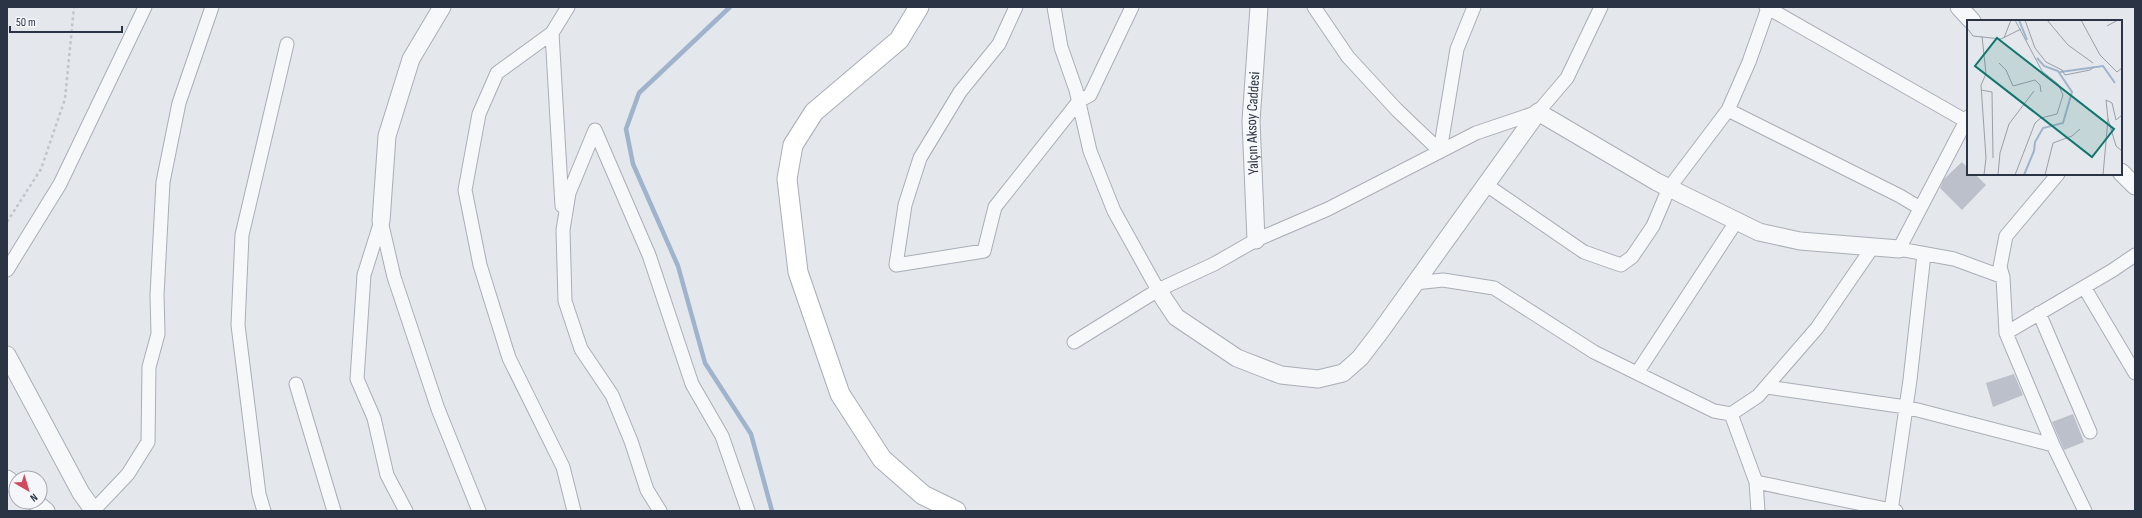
<svg xmlns="http://www.w3.org/2000/svg" width="2142" height="518" font-family="'Sofia Sans Condensed',sans-serif">
  <style>
    .lines { fill: none; stroke-linecap: round; stroke-linejoin: round }
    .stream { stroke: #9fb4cc; stroke-width: 4.5 }
    .building { fill: #bbc0ca }
    .minor-casing { stroke: #a9aeb7; stroke-width: 15 }
    .tertiary-casing { stroke: #a9aeb7; stroke-width: 19 }
    .secondary-casing { stroke: #a9aeb7; stroke-width: 21 }
    .path { stroke: #c2c5cb; stroke-width: 2.5; stroke-dasharray: 3 3; stroke-linecap: butt }
    .minor { stroke: #f7f8fa; stroke-width: 13 }
    .tertiary { stroke: #f7f8fa; stroke-width: 17 }
    .secondary { stroke: #fff; stroke-width: 19 }
    .labels { text-anchor: middle; dominant-baseline: central; stroke-width: 4; stroke-linejoin: round; paint-order: stroke }
    .street-label { font-size: 15px; fill: #2b3445; stroke: #f4f6f9 }
    .inset-river { fill: none; stroke: #9fb4cc; stroke-width: 2 }
    .inset-road { fill: none; stroke: #9a9fa9; stroke-width: 1 }
    .view { fill: #0f766e; fill-opacity: 0.15; stroke: #0f766e; stroke-width: 2 }
    .inset-edge { fill: none; stroke: #2b3445; stroke-width: 2 }
  </style>
  <rect width="100%" height="100%" fill="#e4e7ec"/>
  <g class="lines">
    <path class="stream" d="M730 7 639 93 626 129 633 164 678 266 705 363 751 434 772 511"/>
  </g>
  <path class="building" d="M1962 162 1968 168V174H1975L1986 185 1962 210 1940 188 1944 179Z
    M2014 374 2023 395 1993 407 1986 383Z
    M2073 414 2084 442 2064 450 2052 422Z"/>
  <g class="lines">
    <defs>
      <path id="minor" d="M1016 7 999 44 960 92 920 158 905 205 896 265 984 251 995 207 1079 101 1090 95 1132 7
        M1054 7 1061 47 1076 90 1090 151 1114 211 1158 290
        M1314 7 1348 57 1397 110 1440 151
        M1768 8 1966 121
        M552 33 497 73 479 114 465 190 480 265 509 358 563 467 574 511
        M1728 110 1900 196 1920 208
        M1968 117 1899 249 1954 259 2003 277
        M1440 151 1457 49 1474 7
        M1485 184 1584 252 1621 265 1632 257 1653 226 1669 188 1728 110 1749 62 1768 8 1766 7
        M562 206 552 33 568 7
        M381 221 394 277 438 409 479 511
        M381 221 364 275 357 379 374 418 387 475 406 511
        M7 270 60 184 145 7
        M1415 283 1443 280 1494 288 1594 352 1714 411 1731 414 1758 396 1817 328 1872 248
        M2084 287 2135 373
        M2039 313 2090 432
        M2006 333 2003 277 2000 267 2006 236 2058 174
        M1074 342 1158 290 1214 264 1256 240 1328 209 1476 133 1538 112 1567 78 1601 7
        M1637 373 1736 222
        M296 384 334 511
        M1767 387 1906 407 2053 445
        M1731 414 1756 482 1758 511
        M1756 482 1896 511
        M93 511 128 474 148 442 149 367 158 334 157 295 163 182 179 103 212 7
        M264 511 259 494 238 325 242 235 287 44
        M660 511 647 490 631 441 612 395 581 349 565 301 563 230 569 193 595 130 649 255 692 384 722 436 748 511
        M1891 511 1910 380 1924 254
        M2085 511 2053 445 2006 333 2113 270 2135 255"/>
      <g id="tertiary">
        <path d="M1959 7 1972 21"/>
        <path d="M2121 172 2135 186"/>
        <path d="M381 221 387 136 411 59 442 7"/>
        <path id="s1" d="M1256 240 1251 121 1259 7"/>
        <path d="M1158 290 1176 317 1237 358 1281 375 1318 379 1343 373 1360 358 1380 332 1538 112 1657 182 1759 232 1800 241 1899 249"/>
        <path d="M7 355 81 493 94 511"/>
        <path d="M7 479 16 486"/>
        <path d="M35 502 46 511"/>
      </g>
      <path id="secondary" d="M919 7 899 40 814 112 793 145 787 179 798 272 840 394 882 459 923 495 956 511"/>
    </defs>
    <use href="#minor" class="minor-casing"/>
    <use href="#tertiary" class="tertiary-casing"/>
    <use href="#secondary" class="secondary-casing"/>
    <path class="path" d="M7 222 41 169 65 99 74 7"/>
    <use href="#minor" class="minor"/>
    <use href="#tertiary" class="tertiary"/>
    <use href="#secondary" class="secondary"/>
  </g>
  <g class="labels">
    <g class="street-label">
      <text stroke="none"><textPath href="#s1" startOffset="117">Yalçın Aksoy Caddesi</textPath></text>
    </g>
  </g>
  <g transform="translate(1967 20)">
    <rect width="155" height="155" fill="#e4e7ec"/>
    <path class="inset-river" d="M52 0 60 20M93 52 136 46 148 63M57 155 67 131 68 122 76 108 96 103 105 72 91 51 77 46 70 38"/>
    <path class="inset-road" d="M48 0 75 51 91 64 96 75 90 94 74 98 68 103 48 155M58 0 68 28 79 42 95 50 98 55 123 50 127 47M80 0 101 25 126 43M114 0 133 35 150 52 155 48M140 6 151 0M0 8 6 16 34 19 54 9M15 16 19 54 14 65 19 138 17 155M37 18 44 0M32 43 39 50 46 66 68 60 73 65 74 72M14 70 25 72 26 138M139 80 141 99 149 126 155 131M139 80 145 83 149 100 155 95M31 155 33 133 42 104 67 71M78 155 86 123 105 116 113 109M136 155 141 99"/>
    <path class="view" d="M30 18 147 109 125 137 8 46Z"/>
    <rect width="155" height="155" class="inset-edge"/>
  </g>
  <rect width="2142" height="518" fill="none" stroke="#2b3445" stroke-width="16"/>
  <g transform="translate(28 490) rotate(142)"><circle r="19" fill="#f4f6f9" stroke="#a4a8b1"/>
  <path d="M0-3L7 15L0 10L-7 15Z" fill="#d1495b"/>
  <text y="-6" font-size="11" font-weight="bold" text-anchor="middle" fill="#2b3445">N</text>
  </g>
  <path d="M10 26v6h112v-6" fill="none" stroke="#2b3445" stroke-width="2"/>
  <text x="16" y="26" font-size="12" fill="#2b3445" stroke="#f4f6f9" stroke-width="3" paint-order="stroke">50 m</text>
</svg>
